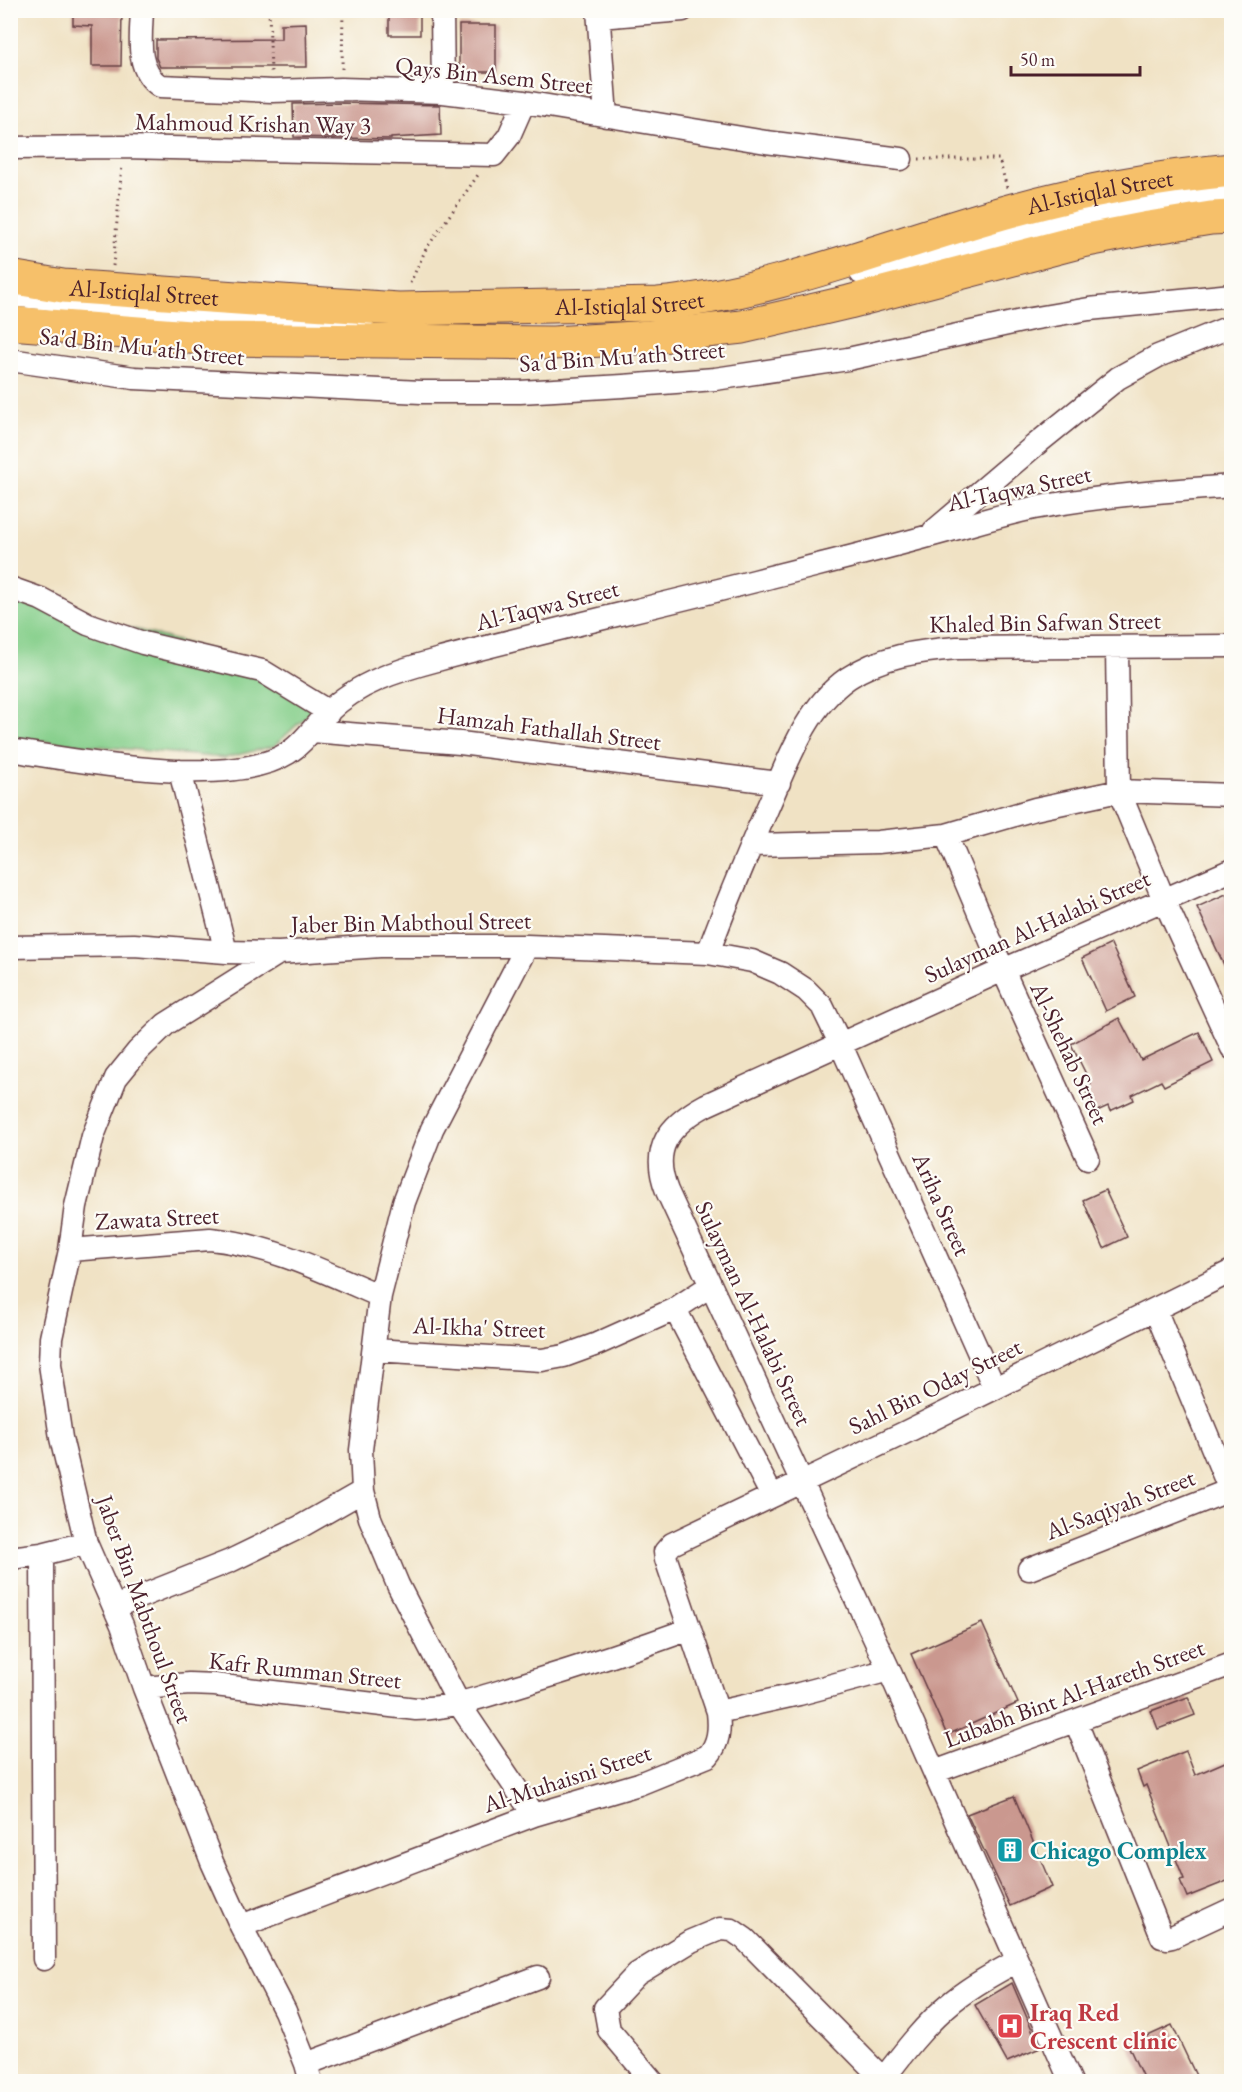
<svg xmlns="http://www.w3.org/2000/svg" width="1242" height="2092" font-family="'EB Garamond',serif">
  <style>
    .green { fill: #86cf8b; stroke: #68775b; stroke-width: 1.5 }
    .building { fill: #ca988f }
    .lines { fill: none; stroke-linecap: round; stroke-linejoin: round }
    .minor-casing { stroke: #633c42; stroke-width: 25 }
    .highway-casing { stroke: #633c42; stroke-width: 35 }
    .path { stroke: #633c42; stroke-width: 3; stroke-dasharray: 1.5 4.5; stroke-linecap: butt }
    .minor { stroke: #fff; stroke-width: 22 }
    .highway { stroke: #f6c06b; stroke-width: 33 }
    .labels { text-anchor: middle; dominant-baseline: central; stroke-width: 4.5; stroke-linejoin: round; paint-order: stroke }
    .street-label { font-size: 24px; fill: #4a1f2b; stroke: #fdfcf7 }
    .culture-label { font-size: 24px; font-weight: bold; fill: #0d838f; stroke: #fdfcf7; text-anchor: start }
    .health-label { font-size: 24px; font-weight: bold; fill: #be3a42; stroke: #fdfcf7; text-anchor: start }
  </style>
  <rect width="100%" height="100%" fill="#fdfcf7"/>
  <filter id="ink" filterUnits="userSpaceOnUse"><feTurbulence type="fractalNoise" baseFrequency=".0167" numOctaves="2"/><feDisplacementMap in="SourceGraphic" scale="12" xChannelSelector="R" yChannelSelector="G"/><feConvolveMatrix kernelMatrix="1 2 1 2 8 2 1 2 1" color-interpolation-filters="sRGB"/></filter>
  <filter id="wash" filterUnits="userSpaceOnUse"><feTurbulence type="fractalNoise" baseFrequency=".008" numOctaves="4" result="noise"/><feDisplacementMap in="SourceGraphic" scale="24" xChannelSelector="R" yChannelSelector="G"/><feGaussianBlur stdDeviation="1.35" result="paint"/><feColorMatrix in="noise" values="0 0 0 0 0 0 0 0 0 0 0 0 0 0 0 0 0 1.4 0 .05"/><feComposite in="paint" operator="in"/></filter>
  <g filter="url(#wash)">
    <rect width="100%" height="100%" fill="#f0e2c4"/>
    <path class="green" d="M11 600 32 601 247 660 313 710 274 746 225 758 11 738Z"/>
    <g id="blocks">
      <path class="building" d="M73 10H122L121 66H92V26L73 25Z
        M393 10H420V35H389V16H393Z
        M306 23 307 67H160L156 58V40L281 39V24Z
        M459 25H496V72H459Z
        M341 103 440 105 441 135 391 138V139L294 137 293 104Z
        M1226 894 1232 907V982L1197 907Z
        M1111 944 1135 997 1106 1011 1082 958Z
        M1119 1018 1141 1060 1199 1032 1213 1062 1164 1086 1161 1081 1132 1095 1134 1100 1110 1111 1108 1106 1095 1112 1084 1087 1091 1084 1071 1044Z
        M1105 1190 1127 1237 1104 1248 1083 1200Z
        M982 1623 1018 1703 947 1735 911 1654Z
        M1188 1697 1195 1715 1158 1729 1151 1711Z
        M1186 1751 1195 1775 1232 1759V1879L1187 1897 1180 1880 1184 1879 1146 1785 1143 1787 1137 1771Z
        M1014 1796 1052 1887 1010 1906 967 1814Z
        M1012 1983 1040 2048 1007 2062 975 2005Z
        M1172 2025 1199 2082H1145L1128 2045Z"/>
    </g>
  </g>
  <g filter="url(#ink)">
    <use href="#blocks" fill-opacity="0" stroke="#633c42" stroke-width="1.5"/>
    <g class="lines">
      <defs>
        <path id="minor" d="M142 10C141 37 135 70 160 86L272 91 341 89 443 92 524 102 766 142 901 159
          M442 10 443 92
          M598 10 606 116
          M599 17 683 10
          M10 148 123 147 494 155 509 136 524 102
          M861 273C985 239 1103 205 1232 193
          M10 295 230 317 362 322
          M10 360 134 378 421 392H520L623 386 715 379 848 359 1031 319 1089 309 1232 295
          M934 531 1034 446 1118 378 1158 356 1232 326
          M10 588 41 599 88 624 143 643 262 671 329 712
          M1117 648 1119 791 1164 900 1232 1048
          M312 731 460 743 779 783
          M10 750C79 761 229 790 288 753 304 743 315 725 328 712 357 683 399 670 437 660 542 632 649 608 755 581 813 566 871 552 929 536 964 527 999 515 1034 508 1099 496 1165 491 1232 486
          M180 771 226 952
          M946 835 1003 970 1088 1158
          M751 845 878 842 946 835 1035 809 1119 791 1232 795
          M527 946 432 1129 404 1202 380 1296 361 1450 363 1491 370 1518 398 1585 459 1704 534 1815
          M10 947 134 945 226 952 279 953
          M708 953C726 904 746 857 767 809 787 764 805 708 848 678 881 656 918 651 957 648L1232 646
          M70 1250 210 1239C271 1245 325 1272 380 1296
          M675 1309 772 1496
          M1155 1309 1232 1495
          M374 1350 542 1360 564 1356 597 1344 675 1309 710 1286
          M42 1554 44 1959
          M10 1558 42 1554 86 1543
          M1029 1569 1230 1490
          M114 1607 230 1561 298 1528 363 1491
          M144 1688 189 1684 215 1685 416 1709C454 1708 488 1695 524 1684 580 1667 635 1649 690 1629
          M718 1712 799 1694 889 1670
          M1076 1722 1162 1937 1167 1938 1172 1937 1232 1909
          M934 1772 1232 1664
          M241 1926 534 1815 639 1784 708 1756C719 1743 720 1729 718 1712L666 1559 665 1552 672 1544 904 1433 1232 1271
          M306 2064 538 1977
          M311 2082 306 2064 285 2011 241 1926 212 1862 144 1688 122 1625 86 1543 61 1438 50 1364 51 1338 70 1250 76 1206 93 1136 116 1078 138 1051 166 1024 279 953 380 946H527L708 953 752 961 780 973 806 990 822 1006 840 1043 994 1387
          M653 2082 609 2030 605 2008 637 1974 691 1941 720 1929 732 1930 745 1939 883 2079
          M881 2082C903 2053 925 2024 953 2001 973 1985 995 1973 1017 1961
          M1071 2082 889 1670 667 1191C650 1148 669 1125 706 1105L1003 970 1232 870"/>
        <g id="highway">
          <path id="s1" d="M10 277 63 286 398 309 658 304C780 292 895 242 1013 210 1086 190 1157 177 1232 170"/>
          <path d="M10 323 215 339 553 343 651 337 742 327 849 302 1082 241 1149 228 1211 218 1232 217"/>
        </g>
      </defs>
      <use href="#minor" class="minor-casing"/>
      <use href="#highway" class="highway-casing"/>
      <path class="path" d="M269 10 271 72
        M342 69 343 10
        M919 159H999L1007 188
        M113 266 122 165
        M410 283 426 249 478 175"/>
      <use href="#minor" class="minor"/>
      <use href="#highway" class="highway"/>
    </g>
  </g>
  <defs>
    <symbol id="building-square" viewBox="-11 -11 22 22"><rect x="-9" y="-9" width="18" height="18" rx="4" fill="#0f9aa8" stroke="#fdfcf7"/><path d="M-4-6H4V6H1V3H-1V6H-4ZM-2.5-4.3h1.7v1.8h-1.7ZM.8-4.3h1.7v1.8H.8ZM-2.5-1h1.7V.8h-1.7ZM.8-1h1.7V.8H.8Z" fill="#fff"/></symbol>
    <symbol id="hospital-square" viewBox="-11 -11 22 22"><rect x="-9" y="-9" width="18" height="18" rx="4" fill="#e0444e" stroke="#fdfcf7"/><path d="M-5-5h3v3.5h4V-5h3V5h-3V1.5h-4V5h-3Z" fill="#fff"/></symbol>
  </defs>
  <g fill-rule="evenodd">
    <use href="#building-square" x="995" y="1835" width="30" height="30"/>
    <use href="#hospital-square" x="995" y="2011" width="30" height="30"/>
  </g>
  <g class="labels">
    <g class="street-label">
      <text transform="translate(494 75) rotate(6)">Qays Bin Asem Street</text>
      <text transform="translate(253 123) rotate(1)">Mahmoud Krishan Way 3</text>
      <text stroke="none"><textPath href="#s1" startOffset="1106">Al-Istiqlal Street</textPath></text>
      <text stroke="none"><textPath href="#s1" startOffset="135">Al-Istiqlal Street</textPath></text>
      <text stroke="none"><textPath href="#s1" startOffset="621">Al-Istiqlal Street</textPath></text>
      <text transform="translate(142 346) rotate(6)">Sa'd Bin Mu'ath Street</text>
      <text transform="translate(622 356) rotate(-4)">Sa'd Bin Mu'ath Street</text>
      <text transform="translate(1019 488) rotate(-12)">Al-Taqwa Street</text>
      <text transform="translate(547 605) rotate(-14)">Al-Taqwa Street</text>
      <text transform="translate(1045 622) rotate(-1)">Khaled Bin Safwan Street</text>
      <text transform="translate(549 728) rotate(7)">Hamzah Fathallah Street</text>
      <text transform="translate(411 922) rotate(-1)">Jaber Bin Mabthoul Street</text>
      <text transform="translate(1037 926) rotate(-24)">Sulayman Al-Halabi Street</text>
      <text transform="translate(1070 1053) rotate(65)">Al-Shehab Street</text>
      <text transform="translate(942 1204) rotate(66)">Ariha Street</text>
      <text transform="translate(157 1218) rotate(-3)">Zawata Street</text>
      <text transform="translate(754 1313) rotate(65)">Sulayman Al-Halabi Street</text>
      <text transform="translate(479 1327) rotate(2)">Al-Ikha' Street</text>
      <text transform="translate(935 1386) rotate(-26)">Sahl Bin Oday Street</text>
      <text transform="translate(1120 1504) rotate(-21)">Al-Saqiyah Street</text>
      <text transform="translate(145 1609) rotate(70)">Jaber Bin Mabthoul Street</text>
      <text transform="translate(305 1670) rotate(6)">Kafr Rumman Street</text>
      <text transform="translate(1074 1693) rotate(-20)">Lubabh Bint Al-Hareth Street</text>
      <text transform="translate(567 1778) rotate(-18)">Al-Muhaisni Street</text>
    </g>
    <g class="culture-label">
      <text x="1030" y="1850">Chicago Complex</text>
    </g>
    <g class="health-label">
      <text x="1030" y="2012">Iraq Red<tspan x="1030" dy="28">Crescent clinic</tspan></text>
    </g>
  </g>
  <rect width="1242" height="2092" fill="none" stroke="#fdfcf7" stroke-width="36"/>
  <path d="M1011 66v9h129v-9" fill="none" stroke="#4a1f2b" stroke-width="3"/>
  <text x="1020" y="66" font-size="18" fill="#4a1f2b" stroke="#fdfcf7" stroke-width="4.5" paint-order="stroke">50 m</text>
</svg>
